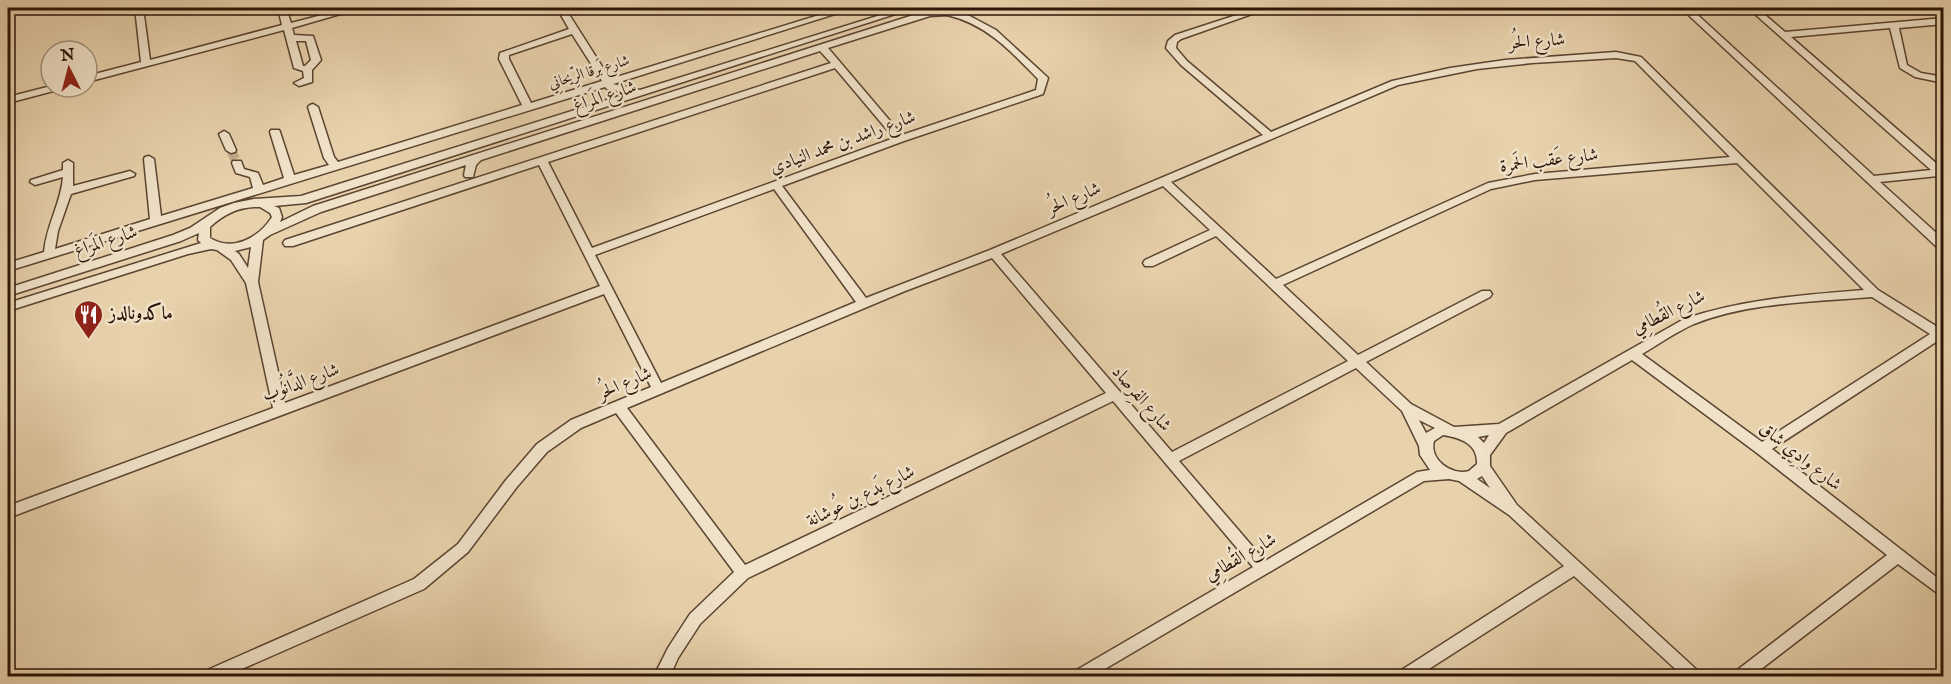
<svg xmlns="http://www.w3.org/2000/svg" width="1951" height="684" font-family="'IM FELL English',Amiri,serif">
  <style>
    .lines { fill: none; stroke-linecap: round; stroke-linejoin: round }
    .minor-tunnel { stroke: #c2ac8b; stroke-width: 10; stroke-dasharray: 10 5; stroke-linecap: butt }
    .minor-casing { stroke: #5b4431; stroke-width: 3 }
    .minor { fill: #f0e2c9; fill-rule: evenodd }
    .labels { text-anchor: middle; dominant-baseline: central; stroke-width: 5; stroke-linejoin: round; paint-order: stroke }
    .far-street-label { font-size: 15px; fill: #2c1508; stroke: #f0e2c9 }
    .street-label { font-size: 18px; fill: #2c1508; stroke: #f0e2c9 }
    .poi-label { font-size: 18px; font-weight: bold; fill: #2c1508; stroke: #f0e2c9; text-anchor: start }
  </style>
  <rect width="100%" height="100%" fill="#e8d2ac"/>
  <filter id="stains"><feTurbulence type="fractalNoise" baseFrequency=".00333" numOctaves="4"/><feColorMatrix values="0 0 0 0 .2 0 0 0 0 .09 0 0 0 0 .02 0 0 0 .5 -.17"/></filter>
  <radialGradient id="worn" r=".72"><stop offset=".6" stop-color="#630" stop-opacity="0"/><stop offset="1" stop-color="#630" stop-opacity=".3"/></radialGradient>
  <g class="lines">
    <path class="minor-tunnel" d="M231 150 237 163"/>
    <defs>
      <path id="minor" d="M8 8H14L8 11Z
        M135 8H143L150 60 282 25 278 8H286L291 23 349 8H361L292 28 294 35 313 36 321 60 312 70V82L299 86 294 83 304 78 303 71 294 68 284 30 87 82V76L141 62ZM296 41H306L311 60 305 66H303Z
        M557 8H565L610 79 842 8H854L613 84 640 90 903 8H914L306 203 274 206 279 208 282 217 280 222 313 206 926 11 947 10 957 12 973 8H986L985 10 966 14 996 30 1046 76 1048 78 1043 94 904 141 782 186 866 298 990 250 1263 135 1181 65 1166 48 1168 41 1175 35 1258 8H1269L1181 39 1177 42 1176 48 1187 61 1271 132 1392 81 1450 68 1505 60 1588 54 1616 52 1641 57 1878 290 1944 331V341L1939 340 1772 449 1944 583V598L1898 564 1752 676H1734L1736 671 1887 555 1757 453 1632 360 1506 433 1490 455V466L1517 505 1698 671 1700 676H1683L1574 576 1418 676H1398L1400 671 1564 566 1509 515 1459 481 1449 479 1424 481 1093 676H1073L1075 671 1253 567 1113 401 748 578 700 624 678 658 670 676H654L668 648 690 614 734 572 616 413 581 428 547 452 516 488 468 552 424 589 226 676H203L205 671 414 579 458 544 506 480 537 444 571 420 651 387 604 294 8 518V506L273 408 246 283 231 260 217 250 211 249 188 254 8 311V303L201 243 198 240 199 233 181 241 8 296V288L173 235 190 228 220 208 234 203 254 199 301 196 629 93 607 89 605 87 8 271V263L44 252C46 226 61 203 63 177L35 185 30 182 31 180 63 170V163L68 160 73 163V186L130 171 135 174 134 176 71 194 58 231 55 249 150 219 144 159 145 157 149 156 154 159 161 216 253 188 250 177 236 173 232 163 233 161H241L244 169 258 173 263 185 284 178 270 132 271 130H279L280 132 294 175 329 165 324 158 308 107 310 105 313 104 318 107 334 157 338 162 522 105 499 59 500 53 569 29ZM947 15C986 24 1011 51 1038 79L1036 90 902 135 828 48 930 16ZM572 34 602 81 531 103 509 59V55ZM820 51 831 63 285 240 283 243 285 246H293L539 165 600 286 285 403 258 282 263 240 270 235 321 212 466 165 464 175 465 177H473L476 165 481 160ZM1616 58 1635 61 1730 157 1535 174 1488 183 1276 279 1171 182 1398 85 1477 69 1532 63ZM835 68 894 138 592 248 548 162ZM1737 163 1864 290C1802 295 1743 299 1684 319L1499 424 1454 427 1411 404 1366 362 1490 297 1492 294 1490 291H1482L1358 355 1283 285 1491 189 1535 180ZM1163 186 1210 230 1145 260 1143 263 1145 266H1153L1216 236 1348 361 1172 452 1001 254ZM774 189 856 302 661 383 595 255ZM254 207H260L270 213 272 217C259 238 232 252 210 238V227C223 215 236 208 254 207ZM251 247 248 268 239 254 235 251ZM992 258 1106 393 745 565 627 408 905 291ZM1872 297 1930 334 1762 442 1642 354C1659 344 1676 332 1694 324 1750 302 1813 302 1872 297ZM1356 368 1402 411 1419 446 1420 455 1430 470 1417 472 1265 561 1179 461ZM1419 420 1435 428 1426 433ZM1443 435C1461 438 1478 444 1477 464 1476 465 1470 470 1469 471 1452 476 1429 460 1434 441ZM1489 435 1484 443 1478 437ZM1482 476 1490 488 1477 479Z
        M1681 8H1690L1874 176 1931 170 1748 8H1757L1785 32 1944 18V24L1899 28 1907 65 1921 73 1944 77V83L1915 77 1900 68 1890 28 1791 37 1944 170V179L1938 176 1880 182 1944 240V251L1940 250Z
        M51 86 63 87 61 89 8 103V97Z
        M224 131 229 134 236 150 235 152 231 153 226 150 219 134Z"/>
    </defs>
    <use href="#minor" class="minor-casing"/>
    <use href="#minor" class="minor"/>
  </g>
  <defs>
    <symbol id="restaurant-pin" viewBox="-11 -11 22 30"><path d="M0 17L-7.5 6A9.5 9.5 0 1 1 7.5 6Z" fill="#8f2418" stroke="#f0e2c9"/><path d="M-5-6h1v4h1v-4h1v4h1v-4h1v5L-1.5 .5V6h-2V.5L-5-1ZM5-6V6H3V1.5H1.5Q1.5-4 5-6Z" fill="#fff"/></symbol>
  </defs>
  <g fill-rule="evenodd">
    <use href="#restaurant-pin" x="72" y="298" width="33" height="45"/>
  </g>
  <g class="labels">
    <g class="far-street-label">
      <text transform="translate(589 72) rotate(-17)">شارع بَرقا الرِّيحانِي</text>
    </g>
    <g class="street-label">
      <text transform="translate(1537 42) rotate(-4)">شارع الحُر</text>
      <text transform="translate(605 97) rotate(-18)">شارع المَراغ</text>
      <text transform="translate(843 143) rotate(-20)">شارع راشد بن محمد النيادي</text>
      <text transform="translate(1549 161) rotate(-7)">شارع عَقب الحَمرة</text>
      <text transform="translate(1074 199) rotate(-23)">شارع الحُر</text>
      <text transform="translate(106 242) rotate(-18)">شارع المَراغ</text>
      <text transform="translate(1669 313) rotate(-26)">شارع القُطامِي</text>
      <text transform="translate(301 383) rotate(-20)">شارع الدَّانُوب</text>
      <text transform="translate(625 384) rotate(-23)">شارع الحُر</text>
      <text transform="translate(1141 399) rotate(49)">شارع الفِرصاد</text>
      <text transform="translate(1800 457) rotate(38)">شارع وادِي شاق</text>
      <text transform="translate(861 497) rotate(-26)">شارع بَدع بن عُوشانة</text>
      <text transform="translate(1241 558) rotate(-30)">شارع القُطامِي</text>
    </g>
    <g class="poi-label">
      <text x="109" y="314">ماكدونالدز</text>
    </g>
  </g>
  <rect width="1951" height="684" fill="none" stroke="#e8d2ac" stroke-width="30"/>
  <rect x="9" y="9" width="1933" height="666" fill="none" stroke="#2c1508" stroke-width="3"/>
  <rect x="15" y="15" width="1921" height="654" fill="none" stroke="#2c1508" stroke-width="1.5"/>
  <g transform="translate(69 69) rotate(354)"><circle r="28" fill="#f0e2c9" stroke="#a2907c" stroke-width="1.5"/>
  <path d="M0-4.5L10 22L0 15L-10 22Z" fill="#8f2418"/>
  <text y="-9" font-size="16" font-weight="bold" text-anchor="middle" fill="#2c1508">N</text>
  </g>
  <rect width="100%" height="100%" filter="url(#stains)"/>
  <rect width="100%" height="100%" fill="url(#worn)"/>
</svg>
